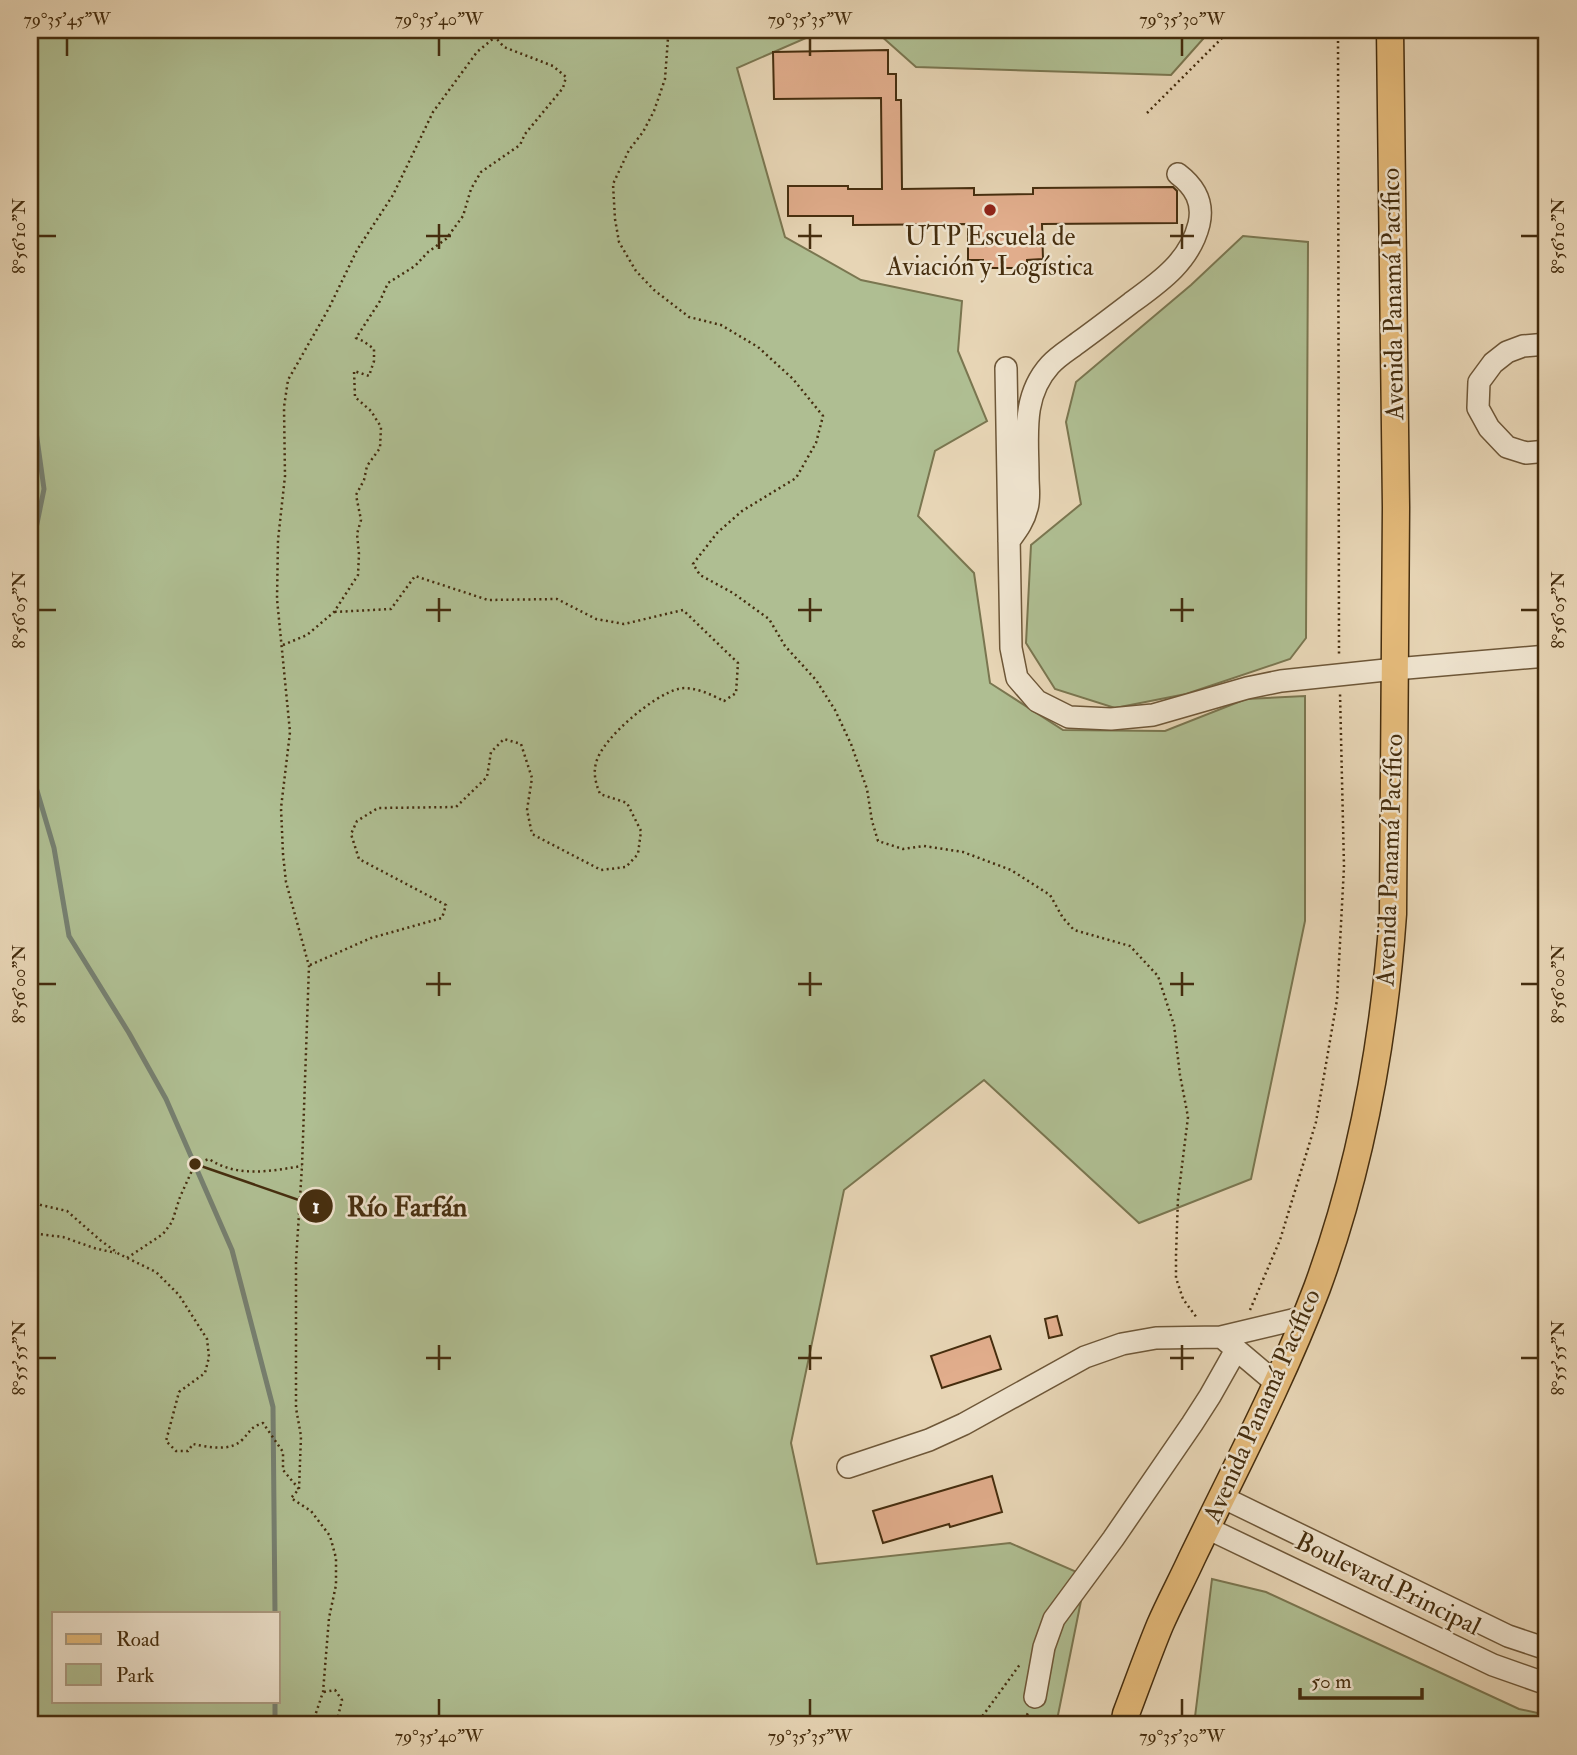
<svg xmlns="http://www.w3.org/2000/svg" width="1577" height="1755" font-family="'IM FELL Double Pica',serif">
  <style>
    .green { fill: #afbe92; stroke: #7a7650; stroke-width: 2; fill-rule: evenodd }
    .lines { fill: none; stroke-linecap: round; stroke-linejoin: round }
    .stream { stroke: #768071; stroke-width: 5 }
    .building { fill: #e1ad8c; stroke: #452d0e; stroke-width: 2 }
    .minor-casing { stroke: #6e5738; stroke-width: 24 }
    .major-casing { stroke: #452d0e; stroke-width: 29 }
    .path { stroke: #452d0e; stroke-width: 2.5; stroke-dasharray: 2 3.5; stroke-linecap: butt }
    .minor { stroke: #efe4cf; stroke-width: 21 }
    .major { stroke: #e4ba7a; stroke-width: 26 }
    .ticks { fill: none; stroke: #452d0e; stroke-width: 2.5 }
    .poi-dot { fill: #8f2418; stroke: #efe4cf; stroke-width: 2.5 }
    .labels { text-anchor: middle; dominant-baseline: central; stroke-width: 5; stroke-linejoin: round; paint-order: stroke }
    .poi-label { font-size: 26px; fill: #452d0e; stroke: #efe4cf }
    .street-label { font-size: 26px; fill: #452d0e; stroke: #efe4cf }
    .leader { fill: none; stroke: #452d0e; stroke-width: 2.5 }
    .callout-dot { fill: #452d0e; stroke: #efe4cf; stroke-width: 2.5 }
    .mark-label { font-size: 21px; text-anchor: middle; font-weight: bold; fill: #fff }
    .callout-label { font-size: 28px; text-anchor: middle; font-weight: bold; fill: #452d0e; stroke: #efe4cf; stroke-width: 5; stroke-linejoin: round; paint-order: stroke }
    .neatline { fill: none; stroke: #452d0e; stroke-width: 2.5 }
    .ticks-label { font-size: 18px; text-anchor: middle; fill: #452d0e }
  </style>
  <rect width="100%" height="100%" fill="#e7d5b5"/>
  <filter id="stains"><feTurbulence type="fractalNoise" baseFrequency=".00286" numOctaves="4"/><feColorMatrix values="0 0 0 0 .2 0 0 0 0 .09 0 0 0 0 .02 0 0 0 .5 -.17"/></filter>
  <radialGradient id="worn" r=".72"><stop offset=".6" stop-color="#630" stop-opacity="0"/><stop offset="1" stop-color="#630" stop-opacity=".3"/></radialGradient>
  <path class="green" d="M30 30H1211L1171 75 916 67 880 35 815 34 737 68 785 237 861 280 962 301 958 351 987 421 935 451 918 516 974 573 990 683 1063 730 1165 731 1246 699 1305 696V921L1251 1179 1139 1223 984 1080 844 1190 791 1443 817 1564 1010 1543 1086 1576 1056 1725H30ZM54 1613H278V1701H54Z
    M1243 236 1308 242 1306 638 1290 659 1186 694 1115 708 1055 689 1026 643 1031 545 1081 504 1066 422 1076 382 1191 285Z
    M1212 1579 1266 1592 1519 1709 1547 1715V1725H1194Z"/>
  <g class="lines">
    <path class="stream" d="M30 388 44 489 30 558
      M30 767 54 848 69 936 129 1033 166 1099 232 1250 273 1407 275 1613
      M275 1701V1725"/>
  </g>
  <path class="building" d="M888 50V74H896V100H901L902 189 974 188V195L1033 194V188L1173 187 1177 191V223L1042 224 1043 259 1027 260V268H983V260H968V224L853 225V216H788V186H848V189H882L881 98 774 99 773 52Z
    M1057 1316 1062 1335 1049 1338 1045 1319Z
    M990 1336 1001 1369 942 1388 931 1356Z
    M992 1476 1002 1512 950 1527 949 1524 883 1543 873 1511Z"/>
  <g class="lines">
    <defs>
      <path id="minor" d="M1547 344 1523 346 1507 352 1493 363 1479 382 1478 408 1489 428 1507 447 1526 453 1547 451
        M1006 368 1011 648 1017 678 1037 701 1069 717 1111 719 1153 715 1247 688 1281 681 1395 669 1547 656
        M1009 541C1017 530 1024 521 1027 508 1030 499 1028 487 1028 477 1028 436 1021 397 1050 365 1058 356 1070 349 1079 342 1097 329 1114 316 1131 303 1160 282 1190 261 1199 224 1204 202 1195 187 1178 174
        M1225 1340 1276 1383
        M848 1467 929 1440 964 1424 1085 1357 1122 1344 1156 1338 1221 1337 1305 1317
        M1222 1497 1508 1636 1547 1649
        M1207 1528 1493 1665 1547 1684
        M1035 1697 1044 1647 1054 1619 1113 1539 1192 1424 1210 1396 1236 1350"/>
      <path id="major" d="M1124 1725 1126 1714C1137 1685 1148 1654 1160 1625 1170 1602 1182 1580 1192 1558 1235 1469 1282 1380 1317 1288 1361 1168 1384 1041 1393 914L1396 507 1390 30"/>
    </defs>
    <use href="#minor" class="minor-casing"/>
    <use href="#major" class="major-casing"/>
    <path class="path" d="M673 30 668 38 665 79 654 111 643 132 629 150 613 184 615 219 619 242 636 271 654 290 689 317 721 325 758 347 793 379 823 416 816 443 796 478 742 511 717 533 693 564 700 575 733 593 769 619 785 646 816 680 835 710 851 744 867 789 872 821 878 841 903 849 924 846 963 852 1011 870 1050 895 1063 918 1074 930 1130 946 1158 976 1174 1025 1180 1075 1188 1117 1178 1198 1176 1255V1278L1183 1299 1197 1318
      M1338 30 1339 655
      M1147 113 1230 30
      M283 645 307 635 334 612 358 575 359 554 357 534 361 520 356 495 364 480 367 466 380 448 381 427 371 411 355 397 354 371 369 376 374 361V349L363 341 356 338 380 301 388 283 415 266 428 252 446 239 463 216 471 189 481 172 520 145 525 134 563 88 566 77 553 66 504 47 495 37 500 30
      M310 965 371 938 442 918 446 905 359 859 351 834 357 821 378 808 456 807 487 777 491 752 504 739 521 744 532 778 527 810 532 834 601 870 626 867 638 854 641 831 627 803 600 794C596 784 593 774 596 763 602 738 654 695 678 689 692 685 712 695 724 701L736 693 738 663 683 610 624 624 596 619 557 599 488 600 415 576 391 609 334 612
      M30 1200 41 1205 67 1211 100 1240 119 1254 156 1272 179 1295 207 1339 209 1357 205 1373 179 1392 166 1441 176 1451H188L193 1444C208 1447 230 1452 242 1440 251 1431 250 1427 263 1423L283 1452V1470L299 1489 291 1498 311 1511 330 1536 336 1558V1585L329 1618 323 1692 312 1725
      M30 1233 63 1237 94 1248 116 1253
      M127 1258 163 1234 172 1222 180 1197 195 1164 209 1159C238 1178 270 1171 302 1166
      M1250 1310 1280 1240 1316 1122 1337 1000 1344 867 1340 693
      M299 1489 301 1436 296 1408V1261L302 1166 309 966 286 882 283 854 281 808 290 732 277 599 278 540 285 476 284 407 288 380 329 308 357 250 393 195 433 112 477 52 495 37
      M324 1692 335 1690 342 1700 336 1725
      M976 1725 1021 1663
      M1022 1725 1028 1713"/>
    <use href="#minor" class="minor"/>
    <use href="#major" class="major"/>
  </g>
  <path class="ticks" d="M67 38V56M439 38V56M810 38V56M1182 38V56M439 224V249M810 224V249M1182 224V249M38 236H56M426 236H451M798 236H822M1170 236H1194M1521 236H1538M439 598V622M810 598V622M1182 598V622M38 610H56M426 610H451M798 610H822M1170 610H1194M1521 610H1538M439 972V996M810 972V996M1182 972V996M38 984H56M426 984H451M798 984H822M1170 984H1194M1521 984H1538M439 1345V1370M810 1345V1370M1182 1345V1370M38 1358H56M426 1358H451M798 1358H822M1170 1358H1194M1521 1358H1538M439 1699V1716M810 1699V1716M1182 1699V1716"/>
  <circle class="poi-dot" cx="990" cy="210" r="7"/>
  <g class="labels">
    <g class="poi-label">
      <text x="990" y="237">UTP Escuela de<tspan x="990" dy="30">Aviación y Logística</tspan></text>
    </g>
    <g class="street-label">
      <text transform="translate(1393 294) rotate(-91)">Avenida Panamá Pacífico</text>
      <text transform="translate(1390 860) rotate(-88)">Avenida Panamá Pacífico</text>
      <text transform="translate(1262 1406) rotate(-66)">Avenida Panamá Pacífico</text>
      <text transform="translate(1388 1584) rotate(26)">Boulevard Principal</text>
    </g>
  </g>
  <path class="leader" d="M195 1164L316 1206"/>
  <g class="callout-dot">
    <circle cx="195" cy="1164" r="7"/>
    <circle cx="316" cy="1206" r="18"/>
  </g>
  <g class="mark-label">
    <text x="316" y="1213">1</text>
  </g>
  <g class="callout-label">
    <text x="407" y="1216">Río Farfán</text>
  </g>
  <rect width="1577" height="1755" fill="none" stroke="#e7d5b5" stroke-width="77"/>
  <rect x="52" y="1612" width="228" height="91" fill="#efe4cf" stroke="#ab9b82" stroke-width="2"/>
  <rect x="66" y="1634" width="35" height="10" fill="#e4ba7a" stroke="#ab9b82" stroke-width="2"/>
  <text x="116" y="1646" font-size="21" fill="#452d0e">Road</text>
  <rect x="66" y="1664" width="35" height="21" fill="#afbe92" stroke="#ab9b82" stroke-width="2"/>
  <text x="116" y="1682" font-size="21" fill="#452d0e">Park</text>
  <path d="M1300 1688v10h122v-10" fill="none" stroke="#452d0e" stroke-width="3.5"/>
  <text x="1311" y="1688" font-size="21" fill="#452d0e" stroke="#efe4cf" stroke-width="5" paint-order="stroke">50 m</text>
  <rect x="38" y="38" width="1500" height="1678" class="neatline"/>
  <g class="ticks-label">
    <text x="67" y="25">79°35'45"W</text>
    <text x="439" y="25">79°35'40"W</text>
    <text x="810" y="25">79°35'35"W</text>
    <text x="1182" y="25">79°35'30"W</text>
    <text transform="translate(19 236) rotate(-90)" y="6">8°56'10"N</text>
    <text transform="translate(1558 236) rotate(-90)" y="6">8°56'10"N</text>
    <text transform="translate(19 610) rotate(-90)" y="6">8°56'05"N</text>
    <text transform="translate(1558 610) rotate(-90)" y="6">8°56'05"N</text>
    <text transform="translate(19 984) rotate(-90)" y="6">8°56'00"N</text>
    <text transform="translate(1558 984) rotate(-90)" y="6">8°56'00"N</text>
    <text transform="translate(19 1358) rotate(-90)" y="6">8°55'55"N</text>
    <text transform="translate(1558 1358) rotate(-90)" y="6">8°55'55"N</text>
    <text x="439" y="1742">79°35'40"W</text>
    <text x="810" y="1742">79°35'35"W</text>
    <text x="1182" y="1742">79°35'30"W</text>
  </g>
  <rect width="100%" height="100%" filter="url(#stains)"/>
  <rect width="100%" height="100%" fill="url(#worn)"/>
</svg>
